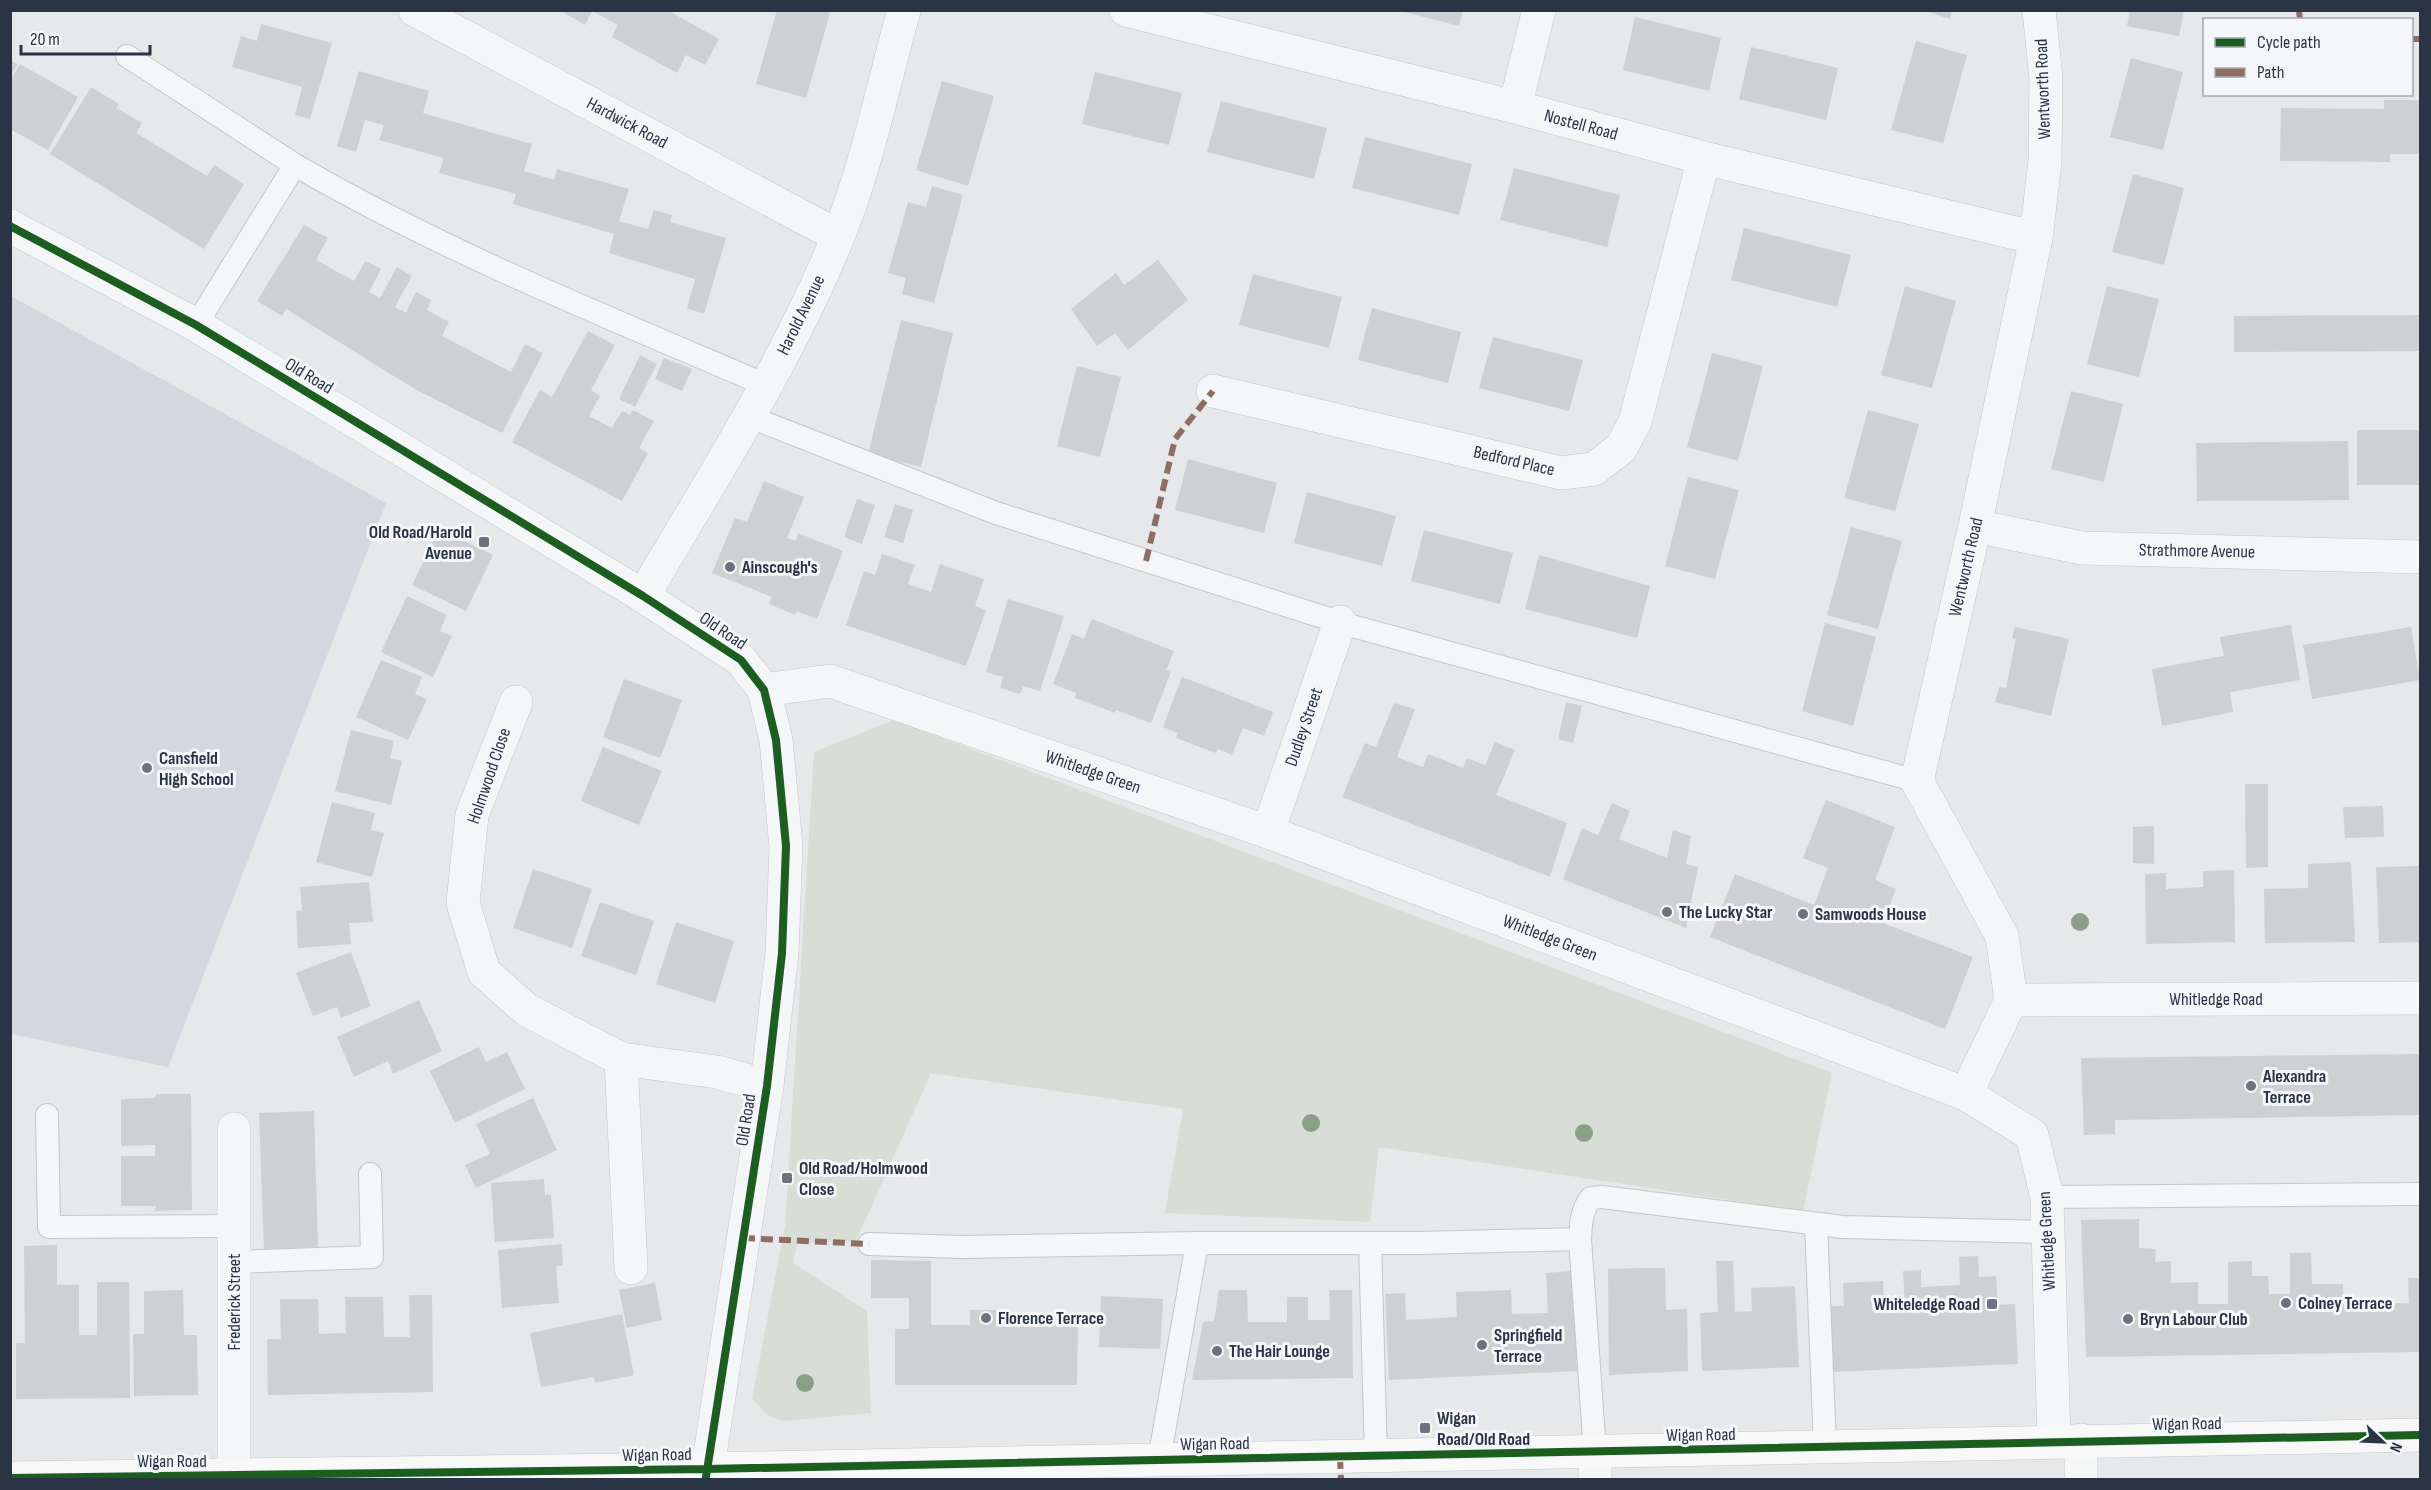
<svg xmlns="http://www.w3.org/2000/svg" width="2431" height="1490" font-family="'Sofia Sans Condensed',sans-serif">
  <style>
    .built { fill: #d4d7dd }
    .green { fill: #d6ded6 }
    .building { fill: #ced0d3 }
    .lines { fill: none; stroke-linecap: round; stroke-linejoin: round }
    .service-casing { stroke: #c4c6c8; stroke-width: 24 }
    .minor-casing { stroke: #c4c6c8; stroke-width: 34 }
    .tertiary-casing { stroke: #c4c6c8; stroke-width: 34 }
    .primary-casing { stroke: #c2c5c8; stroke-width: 34 }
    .service { stroke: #f5f6f7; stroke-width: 22 }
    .minor { stroke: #f5f6f7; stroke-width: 33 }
    .tertiary { stroke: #f5f6f7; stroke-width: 33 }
    .primary { stroke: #f8f8f8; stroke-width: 33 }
    .quiet { stroke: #8d6e63; stroke-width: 6; stroke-dasharray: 12 6; stroke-linecap: butt }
    .cycleway-casing { stroke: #f4f6f9; stroke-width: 11 }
    .cycleway { stroke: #1b5e20; stroke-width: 8 }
    .tree { fill: #8a9e88 }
    .poi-dot { fill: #6c737f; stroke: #f4f6f9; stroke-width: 2 }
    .labels { text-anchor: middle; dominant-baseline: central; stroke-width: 6; stroke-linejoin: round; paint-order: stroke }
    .street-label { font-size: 18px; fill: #2b3445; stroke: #f4f6f9 }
    .poi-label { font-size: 18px; font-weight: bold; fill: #2b3445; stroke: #f4f6f9; text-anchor: start }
  </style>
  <rect width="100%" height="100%" fill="#e6e8ea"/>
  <path class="built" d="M11 296 386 503 168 1067 11 1034Z"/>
  <path class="green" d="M894 720 1832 1073 1803 1211 1379 1147 1370 1222 1165 1213 1183 1109 931 1073 856 1241 797 1243 793 1263 867 1311 871 1413 783 1421 766 1414 752 1399 785 1226 814 752Z"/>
  <path class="building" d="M559 10H667L719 39 705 65 686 55 677 73 612 37 618 25 592 11 585 25Z
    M777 10H822L830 13 806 98 756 84Z
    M1397 10H1463L1459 26Z
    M1922 10H1952L1950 19Z
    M2130 10H2184L2179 36 2127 26Z
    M1635 17 1721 38 1709 91 1623 70Z
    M261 24 332 43 310 119 295 115 302 87 232 67 241 36 257 41Z
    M1916 41 1967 55 1943 143 1891 130Z
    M1751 47 1838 68 1826 120 1739 99Z
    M2131 58 2183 72 2163 150 2110 137Z
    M10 60 18 64 10 76Z
    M20 64 78 97 48 150 10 129V81Z
    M359 71 429 91 423 113 532 144 524 171 554 180 557 169 629 189 619 221 648 229 654 210 672 215 670 222 726 238 704 314 687 308 695 279 609 253 614 234 513 204 516 194 439 173 444 158 379 140 384 125 365 120 356 152 337 146Z
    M1095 72 1182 93 1169 145 1082 124Z
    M942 81 994 96 968 186 916 170Z
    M91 87 119 104 116 108 142 123 136 133 207 176 214 165 244 184 204 249 50 154Z
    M2384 100H2420V154H2390V162L2280 161 2281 108 2384 109Z
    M1221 101 1327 128 1314 179 1207 152Z
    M1365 137 1472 164 1459 215 1352 188Z
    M1514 168 1620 195 1607 247 1500 220Z
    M2133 174 2184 188 2164 265 2112 252Z
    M932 186 963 195 934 303 902 294 906 278 888 273 908 202 926 207Z
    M304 225 328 238 316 260 354 281 365 261 381 269 369 292 380 298 397 267 412 276 395 307 406 313 416 292 431 300 427 310 449 322 442 336 511 372 525 344 543 353 502 433 413 388 286 309 282 316 257 301Z
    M1744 228 1851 255 1837 307 1731 280Z
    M1158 260 1188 300 1128 350 1115 333 1097 346 1071 309 1116 273 1124 285Z
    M1253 274 1342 297 1329 348 1239 325Z
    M1905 286 1956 301 1932 388 1881 375Z
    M2107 286 2159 299 2139 377 2087 364Z
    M1372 308 1461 332 1448 383 1358 360Z
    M2420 315V351L2234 352V316Z
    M901 320 953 333 921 467 868 454Z
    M588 331 615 345 591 390 600 396 589 416 612 428 622 411 630 415 633 410 654 421 639 448 648 453 622 501 512 442 540 390 552 397Z
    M1493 337 1583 360 1569 411 1479 388Z
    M1712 353 1763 366 1738 461 1687 447Z
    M640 355 657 364 635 407 619 399Z
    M664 358 692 369 682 391 655 379Z
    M1077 366 1121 377 1100 457 1057 446Z
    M2071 391 2123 404 2104 482 2051 469Z
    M1868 410 1919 424 1895 511 1844 498Z
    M2357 430H2420V485H2357Z
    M2348 441 2349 500 2197 501 2196 443Z
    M1188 459 1277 483 1264 533 1175 510Z
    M1688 477 1739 490 1715 579 1665 566Z
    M764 481 804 497 787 538 796 541 798 533 843 551 817 619 797 611 795 615 769 604 772 597 712 573 735 518 747 522Z
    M1307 492 1396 516 1382 566 1294 543Z
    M857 499 875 505 862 544 844 537Z
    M895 504 913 510 903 543 884 537Z
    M1851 527 1902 541 1878 629 1827 615Z
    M439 529 493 555 466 611 412 585Z
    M1424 530 1513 553 1500 604 1411 581Z
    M882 554 915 565 908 584 931 592 940 564 984 579 975 606 986 610 966 666 846 625 864 571 875 575Z
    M1539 555 1650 586 1637 638 1525 609Z
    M407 596 447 615 440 631 452 636 433 677 381 652Z
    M1008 599 1064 616 1040 691 1023 686 1020 694 1000 688 1003 677 986 672Z
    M1092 619 1174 651 1166 670 1171 672 1151 723 1116 710 1115 713 1075 698 1076 693 1053 684 1072 634 1084 639Z
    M1825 623 1876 637 1853 726 1802 711Z
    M2291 625 2300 680 2230 692 2233 712 2162 726 2152 669 2224 656 2220 637Z
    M2015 627 2069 639 2051 716 1995 702 1999 687 2006 688 2016 639 2012 638Z
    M2411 627 2420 680 2312 699 2303 645Z
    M381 660 422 677 415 694 427 699 408 740 356 717Z
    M1182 677 1273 712 1264 736 1243 728 1232 755 1218 749 1216 753 1176 738 1178 733 1163 727Z
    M624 679 682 700 660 758 603 737Z
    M1566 702 1582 706 1573 743 1558 739Z
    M1394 703 1415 709 1397 757 1423 767 1428 754 1463 768 1467 758 1485 765 1495 742 1515 750 1496 795 1567 823 1550 877 1342 797 1365 743 1376 747Z
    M351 730 394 741 390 758 402 761 391 805 335 791Z
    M603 747 662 771 639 825 581 801Z
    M2245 784H2268V867L2246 868Z
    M1826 800 1895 827 1875 880 1896 889 1883 923 1973 957 1945 1029 1710 937 1735 874 1814 905 1828 868 1803 858Z
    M332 802 375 813 371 830 384 833 372 877 316 862Z
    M1612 803 1630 811 1619 839 1667 858 1673 830 1691 836 1686 864 1698 867 1686 928 1563 879 1582 828 1598 835Z
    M2383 806 2384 837 2345 838 2343 807Z
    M2154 826V864L2133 863V827Z
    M2351 862 2355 942 2265 943 2264 889 2308 888V864Z
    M2420 866V942L2379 943 2376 867Z
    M533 869 592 889 572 948 513 928Z
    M2234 870 2235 942 2146 944 2145 874 2166 873V889L2203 887V871Z
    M369 882 373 922 349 923 351 944 298 948 296 911 302 910 300 887Z
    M600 902 654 921 636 975 581 956Z
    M676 922 734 941 715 1003 656 984Z
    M351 952 371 1006 341 1018 337 1007 313 1016 296 973Z
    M419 1000 442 1051 393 1074 388 1061 354 1077 337 1037Z
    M479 1047 486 1062 507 1052 525 1089 455 1123 430 1071Z
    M2420 1054V1115L2115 1120V1134L2084 1135 2081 1058Z
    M156 1094H191L192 1210 155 1211 156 1206H121V1156H155V1145L121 1146V1099L155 1098Z
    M533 1098 557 1150 476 1188 465 1165 490 1154 476 1124Z
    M314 1111 318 1247 264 1249 259 1113Z
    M544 1179 545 1195 551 1194 554 1238 495 1242 491 1183Z
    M2139 1219V1248L2156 1249 2155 1262 2171 1261V1283L2198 1282V1304H2228V1262L2252 1261V1276H2268L2269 1294H2290V1253H2311L2312 1284H2343V1304L2409 1303 2408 1278H2420V1352L2086 1357 2081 1220Z
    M562 1244 563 1266H556L559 1303 502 1308 498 1250Z
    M57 1245V1285H79V1335H97V1282H129L130 1398 16 1399V1343H25L24 1246Z
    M1978 1256 1979 1277 1996 1276 1998 1305 2015 1304 2018 1364 1831 1372 1828 1306H1844L1843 1283 1883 1281 1884 1304 1905 1303 1903 1271 1921 1270V1287L1960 1285 1959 1257Z
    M871 1260 931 1261V1325H970V1310H1002L1001 1326H1078L1077 1385H895V1329H909V1298H871Z
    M1716 1261H1733L1735 1312 1752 1311 1751 1288 1795 1286 1799 1367 1702 1371 1700 1313 1718 1312Z
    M1638 1268H1665L1666 1310 1687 1309 1688 1371 1609 1375 1608 1269Z
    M1573 1271 1577 1371 1389 1380 1385 1294 1405 1293 1406 1320 1457 1317 1456 1292 1511 1290 1512 1314 1548 1313 1546 1273Z
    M655 1283 662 1320 627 1328 619 1290Z
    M183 1290 184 1335H197L198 1395 134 1396 133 1334H144V1291Z
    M1219 1290H1247L1248 1322H1287V1297H1308V1320H1330L1329 1290H1352L1353 1378 1192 1380 1203 1322 1214 1321Z
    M409 1295H432L433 1392 268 1395 267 1339H281L280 1299H318L319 1334 346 1333 345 1297H383L384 1337H410Z
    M1101 1296 1163 1299 1160 1349 1099 1347Z
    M622 1314 634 1375 595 1383 594 1377 541 1387 530 1333Z"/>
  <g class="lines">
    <defs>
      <path id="service" d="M127 56 295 165
        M196 325 295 165C445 252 607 317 766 385
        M750 417 996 513 1345 624 1917 781
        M47 1115 49 1227 234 1226
        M2047 1197 2420 1194
        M1816 1224 1825 1446
        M1370 1243 1376 1457
        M869 1244 962 1247 1197 1243
        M234 1262 372 1257 370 1174
        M1595 1452 1580 1239C1581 1223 1581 1211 1591 1198L1602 1197 1843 1227 2049 1232
        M1159 1460 1197 1243H1419L1580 1239"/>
      <path id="minor" d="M415 10 838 236
        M1126 10 1515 107 1704 158 2036 238
        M1515 107 1539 10
        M1213 391 1561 473 1594 469 1621 448 1635 422 1704 158
        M1975 526 2082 548 2420 557
        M643 596C712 479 786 363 838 237 867 165 883 86 904 10
        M764 690 830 681 1268 832 1966 1094 2032 1135 2047 1197 2054 1441
        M516 702 472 815 463 903 484 972 527 1010 621 1059 717 1072 767 1086
        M1268 832 1340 622
        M2011 1000 2420 998
        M621 1059 631 1268
        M1966 1094 2011 1000 2002 936 1917 781 1975 526 2036 238 2045 161 2046 78 2039 10
        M2081 1440V1480
        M1595 1452V1480
        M234 1475V1129"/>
      <path id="tertiary" d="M10 226 196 325 643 596 741 660 764 690 776 740 786 846 782 953 767 1086 706 1480"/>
      <path id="primary" d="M10 1478 706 1469 2420 1435"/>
    </defs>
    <use href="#service" class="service-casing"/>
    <use href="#minor" class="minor-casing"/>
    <use href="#tertiary" class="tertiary-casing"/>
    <use href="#primary" class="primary-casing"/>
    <use href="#service" class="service"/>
    <use href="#minor" class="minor"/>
    <use href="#tertiary" class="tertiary"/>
    <use href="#primary" class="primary"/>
    <path class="quiet" d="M2299 10 2300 20
      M2412 39H2420
      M1146 561 1175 439 1213 391
      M743 1238 869 1244
      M1340 1457 1341 1480"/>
    <defs>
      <path id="cycleway" d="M10 226 196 325 643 596 741 660 764 690 776 740 786 846 782 953 767 1086 706 1477
        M10 1478 706 1469 2420 1435"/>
    </defs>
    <use href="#cycleway" class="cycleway-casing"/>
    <use href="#cycleway" class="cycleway"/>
  </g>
  <g class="tree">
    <circle cx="2080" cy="922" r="9"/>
    <circle cx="1311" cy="1123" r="9"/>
    <circle cx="1584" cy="1133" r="9"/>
    <circle cx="805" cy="1383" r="9"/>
  </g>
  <g class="poi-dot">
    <rect x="478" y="536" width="12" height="12" rx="3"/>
    <circle cx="730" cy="567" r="6"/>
    <circle cx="147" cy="768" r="6"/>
    <circle cx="1667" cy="912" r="6"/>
    <circle cx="1803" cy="914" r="6"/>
    <circle cx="2251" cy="1086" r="6"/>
    <rect x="781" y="1172" width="12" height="12" rx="3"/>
    <circle cx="2286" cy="1303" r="6"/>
    <rect x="1986" y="1298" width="12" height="12" rx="3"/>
    <circle cx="986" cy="1318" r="6"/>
    <circle cx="2128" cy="1319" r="6"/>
    <circle cx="1482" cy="1345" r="6"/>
    <circle cx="1217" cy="1351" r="6"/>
    <rect x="1419" y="1422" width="12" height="12" rx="3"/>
  </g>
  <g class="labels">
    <g class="street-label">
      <text transform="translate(2043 89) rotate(-92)">Wentworth Road</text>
      <text transform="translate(627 123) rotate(28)">Hardwick Road</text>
      <text transform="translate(1581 125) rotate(15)">Nostell Road</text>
      <text transform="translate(801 315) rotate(-64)">Harold Avenue</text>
      <text transform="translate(309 376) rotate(31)">Old Road</text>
      <text transform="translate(1514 461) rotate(13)">Bedford Place</text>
      <text transform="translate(2197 551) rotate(1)">Strathmore Avenue</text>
      <text transform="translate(1966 567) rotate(-77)">Wentworth Road</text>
      <text transform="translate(723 631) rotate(34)">Old Road</text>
      <text transform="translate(1304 727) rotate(-71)">Dudley Street</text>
      <text transform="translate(1093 772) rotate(19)">Whitledge Green</text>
      <text transform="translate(489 776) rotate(-71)">Holmwood Close</text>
      <text transform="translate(1550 938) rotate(21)">Whitledge Green</text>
      <text x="2216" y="999">Whitledge Road</text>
      <text transform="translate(746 1120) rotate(-81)">Old Road</text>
      <text transform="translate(2047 1241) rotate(-93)">Whitledge Green</text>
      <text transform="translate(234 1302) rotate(-90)">Frederick Street</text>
      <text transform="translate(2187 1424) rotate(-1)">Wigan Road</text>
      <text transform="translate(1701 1435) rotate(-1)">Wigan Road</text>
      <text transform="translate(1215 1444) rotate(-1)">Wigan Road</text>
      <text transform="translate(657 1455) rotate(-1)">Wigan Road</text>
      <text x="172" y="1461">Wigan Road</text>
    </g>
    <g class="poi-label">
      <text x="472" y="532" text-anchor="end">Old Road/Harold<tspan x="472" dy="21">Avenue</tspan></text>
      <text x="742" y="567">Ainscough's</text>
      <text x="159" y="758">Cansfield<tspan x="159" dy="21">High School</tspan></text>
      <text x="1679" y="912">The Lucky Star</text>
      <text x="1815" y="914">Samwoods House</text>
      <text x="2263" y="1076">Alexandra<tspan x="2263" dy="21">Terrace</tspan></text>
      <text x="799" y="1168">Old Road/Holmwood<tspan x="799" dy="21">Close</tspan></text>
      <text x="2298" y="1303">Colney Terrace</text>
      <text x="1980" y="1304" text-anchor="end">Whiteledge Road</text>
      <text x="998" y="1318">Florence Terrace</text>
      <text x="2140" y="1319">Bryn Labour Club</text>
      <text x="1494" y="1335">Springfield<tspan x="1494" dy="21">Terrace</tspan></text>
      <text x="1229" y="1351">The Hair Lounge</text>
      <text x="1437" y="1418">Wigan<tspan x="1437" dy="21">Road/Old Road</tspan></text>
    </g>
  </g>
  <rect width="2431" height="1490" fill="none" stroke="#2b3445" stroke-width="24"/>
  <rect x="2203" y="18" width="210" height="78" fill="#f4f6f9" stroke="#a4a8b1" stroke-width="1.5"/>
  <rect x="2215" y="38" width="30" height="9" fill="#1b5e20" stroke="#a4a8b1" stroke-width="1.5"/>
  <text x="2257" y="48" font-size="18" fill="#2b3445">Cycle path</text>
  <rect x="2215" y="68" width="30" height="9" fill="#8d6e63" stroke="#a4a8b1" stroke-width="1.5"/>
  <text x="2257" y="78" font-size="18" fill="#2b3445">Path</text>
  <g transform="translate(2383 1442) rotate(113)" stroke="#f4f6f9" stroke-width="4.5" paint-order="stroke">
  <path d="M0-4.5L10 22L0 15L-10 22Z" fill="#2b3445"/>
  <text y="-9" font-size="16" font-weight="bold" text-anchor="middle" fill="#2b3445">N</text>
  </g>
  <path d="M21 45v9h129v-9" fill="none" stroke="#2b3445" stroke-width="3"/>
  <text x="30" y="45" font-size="18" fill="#2b3445" stroke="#f4f6f9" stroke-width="4.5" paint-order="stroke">20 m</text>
</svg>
